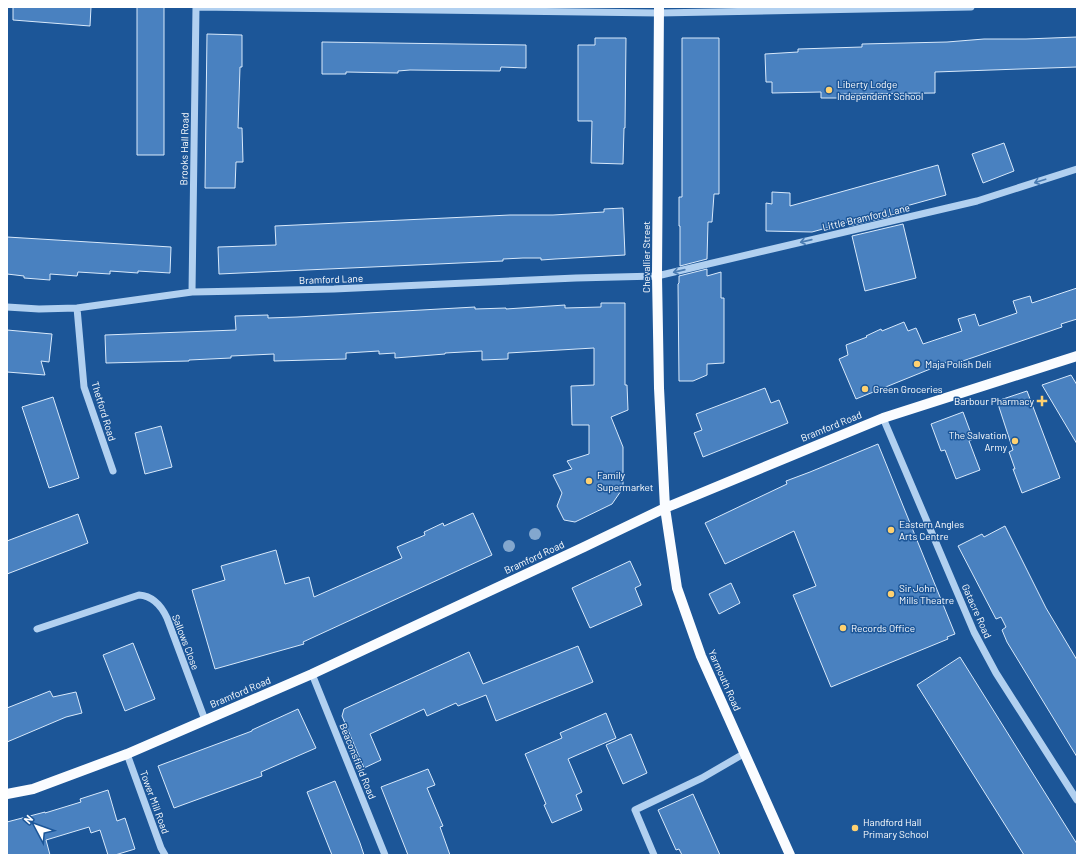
<svg xmlns="http://www.w3.org/2000/svg" width="1084" height="862" font-family="Barlow,sans-serif">
  <style>
    .building { fill: #4981c0; stroke: #d8e9fb }
    .lines { fill: none; stroke-linecap: round; stroke-linejoin: round }
    .minor { stroke: #b1d0f0; stroke-width: 7 }
    .major { stroke: #fafcff; stroke-width: 10 }
    .tree { fill: #83a7ce }
    .oneway { stroke: #497bb2 }
    .poi-dot { fill: #ffd170; stroke: #1c5698; stroke-width: 1.5 }
    .labels { text-anchor: middle; dominant-baseline: central; stroke-width: 3; stroke-linejoin: round; paint-order: stroke }
    .poi-label { font-size: 10px; fill: #fff; stroke: #1c5698; text-anchor: start }
    .street-label { font-size: 10px; fill: #fff; stroke: #1c5698 }
  </style>
  <rect width="100%" height="100%" fill="#1c5698"/>
  <path class="building" d="M13 7H91L90 26 13 20Z
    M137 7H164V155H137Z
    M207 34 242 35V67H240L238 128H242L243 162H236L235 188H205Z
    M1077 37V67L935 72V93L841 94V98H821V92L772 93V82H766L765 54 798 52V49L862 47V44L947 42 984 39H1026Z
    M595 38H626L625 128H624L623 164 591 163 592 121H578V45H595Z
    M682 38H719V194H714L712 222H708L707 259 680 266V226H679V197H682Z
    M322 42 526 45V68L501 67 500 71 410 70 398 71V73L346 72V74H322Z
    M1004 143 1014 171 983 183 972 154Z
    M938 165 946 195 899 208 900 214 849 226 848 222 812 232 766 231V203L772 204V192L790 193V206Z
    M623 208 625 255 555 259 541 260V258H523L503 259V261L219 274 218 247 276 245 275 226 510 215H553L604 212V209Z
    M903 224 916 278 865 291 852 236Z
    M7 237 171 247 170 273 138 271V273L110 271V274L78 272 77 276 50 274V280L24 278V276L7 274Z
    M707 269V276L721 272V298H724V363L707 364V375L693 381H679L678 284 679 283V276Z
    M1077 288V319L1061 324 1062 327 951 365 950 361 856 399 839 359 848 355 846 345 867 337 866 336 881 329 882 331 904 322 908 331 916 328 923 344 962 331 958 319 975 314 979 326 1017 313 1013 301 1030 296 1032 303Z
    M601 303H625V385H627L628 410 611 417 623 447V488L612 504 575 522 564 520 557 506 562 493 553 475 572 469 567 461 589 454V425H572L571 386 594 385V348L508 353V359L482 360V351L445 353V354L395 358V353L379 354V351L346 353V359L274 361V354L231 356V358L189 360V361L106 363 105 335 236 330 235 316 268 315V318L297 317 475 307V309L506 308V309L565 305V308L601 307Z
    M7 330 52 334 49 362 41 361 45 375 7 372Z
    M1071 375 1077 385V444L1042 385Z
    M765 388 771 403 779 400 788 423 703 457 694 433 702 430 696 414Z
    M1027 391 1060 478 1022 493 1013 469H1015L1009 452 1013 450 997 401Z
    M53 397 79 478 49 488 22 407Z
    M963 412 973 439 969 441 980 470 956 479 945 450 941 451 931 424Z
    M161 426 172 467 145 474 135 433Z
    M878 444 955 634 947 637 948 639 831 687 793 595 816 586 794 531 725 564 705 523 787 484 786 481 810 472Z
    M473 513 492 555 303 642 304 644 215 669 192 590 225 580 221 566 276 550 285 584 309 577 314 597 402 558 397 547 425 535 424 532 443 523 444 526Z
    M78 514 88 543 7 574V541Z
    M1005 526 1046 608 1077 660V757L1007 642 1002 630 1006 627 1001 617 996 619 958 546 982 534 984 537Z
    M630 561 641 585 635 588 642 605 590 628 572 588Z
    M731 583 740 603 719 614 709 594Z
    M133 643 155 699 125 711 103 655Z
    M578 646 593 682 496 721 486 695 458 706 456 703 427 716 424 709 370 734 381 760 364 768 342 716 344 709 469 652 483 684Z
    M960 657 1077 844V855H1024L917 685Z
    M50 691 53 697 76 692 82 713 66 717 7 742V708Z
    M298 709 316 748 261 772 262 776 174 808 158 766 252 731V730Z
    M606 713 616 738 568 759 582 792 576 795 582 810 552 823 544 805 546 804 525 754 562 738 560 733Z
    M631 734 647 773 623 784 606 745Z
    M428 769 435 785 427 788 443 826 440 827 450 855H408L381 787Z
    M335 781 360 843 364 855H332L307 792Z
    M108 790 117 821 125 818 135 849 115 855H108L100 830 91 833 89 827 46 840 50 855H7V822L45 812V813L81 802 80 799Z
    M693 794 720 855H682L679 849 676 850 658 810Z"/>
  <g class="lines">
    <path class="minor" d="M196 7 659 13 971 7
      M192 292 196 7
      M7 307 39 309 77 308 192 292 334 289 576 278 657 276 977 201 1077 169
      M77 308 84 387 113 471
      M883 418 974 632 996 673 1077 800
      M37 629 139 595C153 596 161 605 167 618L205 720
      M312 674 385 855
      M127 754 161 848 165 855
      M654 855 635 810 702 778 745 753"/>
    <path class="major" d="M659 7 657 276 659 388 665 508 677 588 701 656 790 855
      M7 794 33 789 127 754 312 674 584 547 665 508 883 418 1077 356"/>
  </g>
  <g class="tree">
    <circle cx="535" cy="534" r="6"/>
    <circle cx="509" cy="546" r="6"/>
  </g>
  <defs><path id="oneway-shaft" d="M-6 0H5M1.5-3L5.5 0L1.5 3" fill="none" stroke-width="1.6" stroke-linecap="round" stroke-linejoin="round"/></defs>
  <g class="oneway">
    <use href="#oneway-shaft" transform="translate(1040 181) rotate(162)"/>
    <use href="#oneway-shaft" transform="translate(806 241) rotate(167)"/>
    <use href="#oneway-shaft" transform="translate(679 271) rotate(167)"/>
  </g>
  <g class="poi-dot">
    <circle cx="829" cy="90" r="4"/>
    <circle cx="917" cy="364" r="4"/>
    <circle cx="865" cy="389" r="4"/>
    <path d="M1040 395h4v4h4v4h-4v4h-4v-4h-4v-4h4z"/>
    <circle cx="1015" cy="441" r="4"/>
    <circle cx="589" cy="481" r="4"/>
    <circle cx="891" cy="530" r="4"/>
    <circle cx="891" cy="594" r="4"/>
    <circle cx="843" cy="628" r="4"/>
    <circle cx="855" cy="828" r="4"/>
  </g>
  <g class="labels">
    <g class="poi-label">
      <text x="837" y="84">Liberty Lodge<tspan x="837" dy="12">Independent School</tspan></text>
      <text x="925" y="364">Maja Polish Deli</text>
      <text x="873" y="389">Green Groceries</text>
      <text x="1034" y="401" text-anchor="end">Barbour Pharmacy</text>
      <text x="1007" y="435" text-anchor="end">The Salvation<tspan x="1007" dy="12">Army</tspan></text>
      <text x="597" y="475">Family<tspan x="597" dy="12">Supermarket</tspan></text>
      <text x="899" y="524">Eastern Angles<tspan x="899" dy="12">Arts Centre</tspan></text>
      <text x="899" y="588">Sir John<tspan x="899" dy="12">Mills Theatre</tspan></text>
      <text x="851" y="628">Records Office</text>
      <text x="863" y="822">Handford Hall<tspan x="863" dy="12">Primary School</tspan></text>
    </g>
    <g class="street-label">
      <text transform="translate(184 149) rotate(-89)">Brooks Hall Road</text>
      <text transform="translate(866 217) rotate(-13)">Little Bramford Lane</text>
      <text transform="translate(646 257) rotate(-90)">Chevallier Street</text>
      <text transform="translate(331 279) rotate(-2)">Bramford Lane</text>
      <text transform="translate(104 411) rotate(73)">Thetford Road</text>
      <text transform="translate(831 426) rotate(-22)">Bramford Road</text>
      <text transform="translate(534 557) rotate(-25)">Bramford Road</text>
      <text transform="translate(977 611) rotate(66)">Gatacre Road</text>
      <text transform="translate(186 642) rotate(69)">Sallows Close</text>
      <text transform="translate(725 680) rotate(66)">Yarmouth Road</text>
      <text transform="translate(240 692) rotate(-23)">Bramford Road</text>
      <text transform="translate(358 761) rotate(68)">Beaconsfield Road</text>
      <text transform="translate(155 802) rotate(70)">Tower Mill Road</text>
    </g>
  </g>
  <rect width="1084" height="862" fill="none" stroke="#ffffff" stroke-width="16"/>
  <g transform="translate(36 826) rotate(311)" stroke="#1c5698" stroke-width="3" paint-order="stroke">
  <path d="M0-3L7 15L0 10L-7 15Z" fill="#ffffff"/>
  <text y="-6" font-size="11" font-weight="bold" text-anchor="middle" fill="#ffffff">N</text>
  </g>
</svg>
